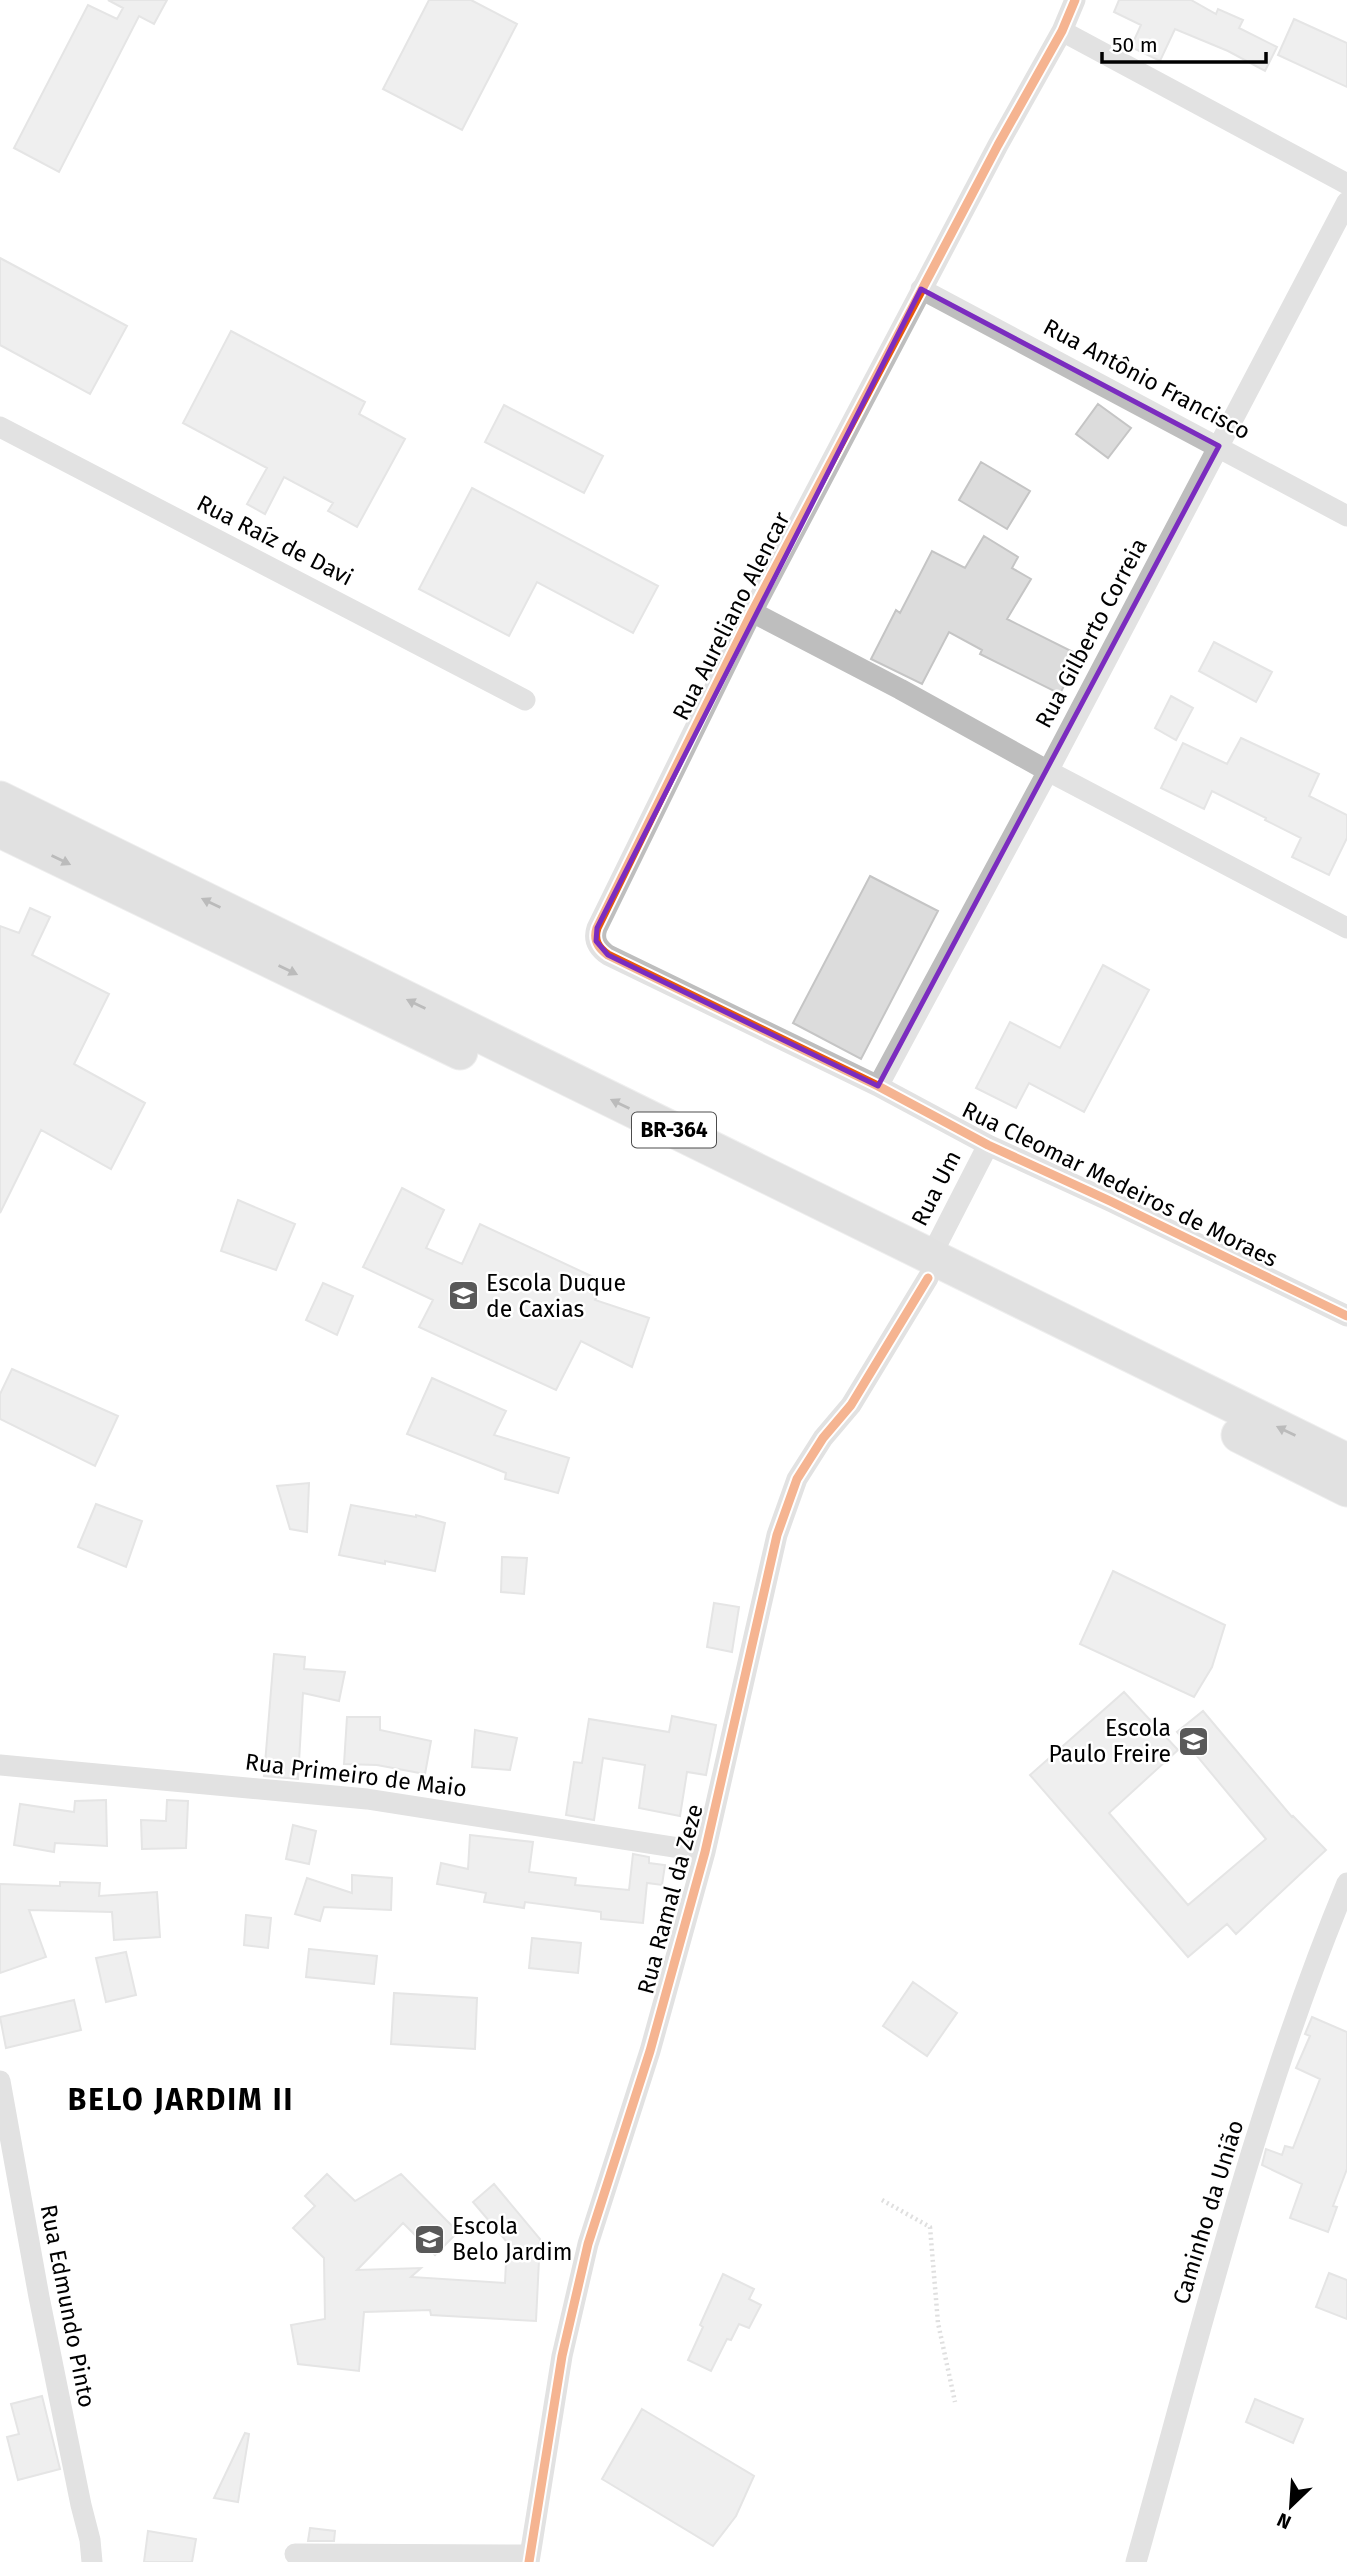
<svg xmlns="http://www.w3.org/2000/svg" width="1347" height="2562" font-family="'Fira Sans',sans-serif">
  <style>
    .building { fill: #dcdcdc; stroke: #c5c5c5; stroke-width: 2 }
    .lines { fill: none; stroke-linecap: round; stroke-linejoin: round }
    .trunk-casing { stroke: #dbdbdb; stroke-width: 37 }
    .path { stroke: #b8b8b8; stroke-width: 4.5; stroke-dasharray: 2 3.5; stroke-linecap: butt }
    .minor { stroke: #bebebe; stroke-width: 21 }
    .trunk { stroke: #bdbdbd; stroke-width: 35 }
    .cycleway-casing { stroke: #fff; stroke-width: 13 }
    .cycleway { stroke: #e8590c; stroke-width: 9 }
    .oneway { fill: #686868 }
    .marked { fill: none; stroke: #7b2cbf; stroke-width: 5; stroke-linejoin: round }
    .labels { text-anchor: middle; dominant-baseline: central; stroke-width: 5; stroke-linejoin: round; paint-order: stroke }
    .shield { fill: #fff; stroke: #4c4c4c; stroke-width: 2 }
    .shield-label { font-size: 21px; font-weight: bold; fill: #000 }
    .street-label { font-size: 23px; fill: #000; stroke: #fff }
    .poi-label { font-size: 23px; fill: #000; stroke: #fff; text-anchor: start }
    .district-label { font-size: 30px; font-weight: bold; letter-spacing: 2px; fill: #000; stroke: #fff }
  </style>
  <rect width="100%" height="100%" fill="#fff"/>
  <path class="building" d="M108 0H167L154 24 139 16 59 172 14 148 88 5 117 19 123 8Z
    M429 0H471L517 24 462 130 383 89Z
    M1119 0H1191L1216 14 1218 9 1243 20 1239 28 1277 47 1265 71 1228 51 1175 29 1160 61 1131 47 1141 25 1114 12Z
    M1294 19 1347 43V87L1278 55Z
    M0 258 127 326 90 394 0 345Z
    M231 331 365 402 359 414 405 439 357 527 328 511 333 503 284 477 265 514 247 504 267 468 183 423Z
    M1098 404 1131 428 1108 458 1076 434Z
    M504 405 603 456 584 493 485 442Z
    M981 462 1030 491 1007 529 959 500Z
    M472 488 658 586 633 633 537 582 509 636 419 589Z
    M984 536 1018 557 1012 568 1031 579 1007 619 1079 655 1060 694 980 654 982 650 949 632 922 684 871 659 896 610 900 613 932 551 965 568Z
    M1214 642 1272 672 1256 702 1199 671Z
    M1171 696 1193 708 1176 740 1155 728Z
    M1241 738 1319 774 1309 796 1347 815V838L1329 875 1292 857 1301 838 1265 820 1266 818 1212 791 1204 809 1161 788 1183 743 1227 764Z
    M870 876 938 911 861 1059 793 1023Z
    M30 908 50 917 32 955 109 994 74 1064 145 1103 111 1169 41 1130 0 1213V926L19 933Z
    M1103 965 1149 990 1084 1112 1029 1083 1016 1108 976 1088 1010 1022 1060 1048Z
    M402 1188 444 1210 426 1248 462 1264 480 1224 604 1282 595 1300 649 1318 632 1367 581 1341 556 1390 419 1327 433 1300 363 1267Z
    M238 1200 295 1224 276 1270 221 1251Z
    M323 1283 353 1296 337 1335 306 1320Z
    M12 1369 118 1416 95 1466 0 1419V1394Z
    M432 1378 506 1411 494 1435 569 1458 558 1493 505 1479 506 1473 407 1434Z
    M309 1483 307 1532 290 1529 277 1486Z
    M96 1504 142 1521 126 1567 78 1547Z
    M351 1505 416 1517V1515L445 1523 435 1571 385 1561V1564L339 1555Z
    M502 1557 527 1558 524 1594 501 1592Z
    M1113 1571 1225 1625 1212 1667 1194 1697 1080 1644Z
    M714 1603 739 1607 732 1652 707 1647Z
    M274 1654 305 1657 304 1669 345 1672 339 1701 303 1693 298 1779 264 1776Z
    M1124 1692 1178 1750 1109 1813 1188 1905 1266 1839 1177 1732 1203 1711 1292 1817 1293 1816 1326 1850 1236 1934 1227 1924 1188 1957 1030 1775Z
    M672 1716 716 1725 706 1775 687 1772 680 1816 639 1808 645 1765 603 1758 594 1820 566 1815 574 1762 582 1763 589 1719 669 1732Z
    M347 1717H380V1730L431 1741 425 1774 377 1765 344 1764Z
    M475 1730 517 1738 510 1770 472 1767Z
    M106 1800 107 1846 55 1843 54 1852 14 1845 20 1804 74 1812 75 1801Z
    M167 1800 188 1801 186 1848 142 1849 141 1820 166 1821Z
    M293 1825 316 1831 309 1864 286 1859Z
    M470 1835 533 1842 529 1872 576 1878 575 1885 629 1890 633 1854 649 1857V1863L665 1865 662 1885 647 1883 643 1923 601 1919V1912L525 1902 524 1908 484 1902 486 1893 437 1884 441 1863 468 1869Z
    M352 1875 392 1878 391 1910 324 1907 320 1921 295 1914 307 1878 352 1893Z
    M60 1882 100 1883 99 1896 157 1892 160 1937 114 1940 112 1912 29 1910 46 1957 0 1973V1884L60 1886Z
    M246 1915 271 1918 268 1948 244 1945Z
    M532 1938 581 1943 578 1973 529 1968Z
    M309 1949 377 1956 374 1984 306 1977Z
    M126 1952 136 1995 106 2002 96 1958Z
    M913 1982 957 2013 927 2056 883 2026Z
    M394 1993 477 1998 475 2049 391 2044Z
    M74 2000 81 2030 6 2048 0 2017Z
    M1312 2017 1347 2032V2169L1333 2206 1337 2207 1328 2232 1290 2218 1302 2184 1262 2165 1266 2149 1282 2155 1285 2146 1293 2148 1320 2079 1296 2068 1310 2036 1305 2034Z
    M327 2174 355 2201 401 2174 458 2232 435 2255 403 2223 357 2270 421 2268 411 2277 505 2283 507 2242 473 2202 494 2184 540 2239 536 2321 431 2315 430 2310 364 2312 359 2371 298 2364 291 2325 325 2319 324 2258 293 2228 315 2206 305 2196Z
    M1329 2273 1347 2280V2319L1316 2307Z
    M723 2274 754 2289 749 2299 761 2305 749 2328 739 2324 731 2340 727 2339 711 2371 688 2360 703 2327 700 2325Z
    M42 2396 60 2469 18 2480 7 2437 19 2434 11 2404Z
    M1255 2399 1303 2419 1293 2443 1246 2422Z
    M642 2409 754 2476 736 2516 713 2546 602 2479Z
    M245 2433 249 2434 238 2502 214 2498Z
    M310 2528 335 2531 334 2541H308Z
    M148 2531 196 2539 192 2562H144Z"/>
  <g class="lines">
    <defs>
      <path id="trunk" d="M0 799 1347 1461
        M0 830 460 1052
        M1239 1435 1347 1489"/>
    </defs>
    <use href="#trunk" class="trunk-casing"/>
    <path class="path" d="M882 2200 930 2227 938 2323 955 2402"/>
    <path class="minor" d="M1075 0 1062 31 998 145 752 612 597 928C593 940 598 948 608 955L878 1086 988 1145 1110 1201 1347 1316
      M1062 31 1347 184
      M921 289 1347 516
      M0 427 525 700
      M752 612 900 689 1048 771 1347 928
      M878 1086 1048 771 1347 202
      M931 1256 988 1145
      M0 1765 367 1799 705 1852
      M0 2081 39 2297 81 2505 90 2540 92 2562
      M295 2554 530 2555
      M529 2562 562 2356 588 2244 650 2051 705 1852 777 1535 797 1479 823 1438 851 1405 928 1278
      M1136 2562C1200 2335 1256 2102 1347 1883"/>
    <use href="#trunk" class="trunk"/>
    <defs>
      <path id="cycleway" d="M1075 0 1062 31 998 145 752 612 597 928C593 940 598 948 608 955L878 1086 988 1145 1110 1201 1347 1316
        M529 2562 562 2356 588 2244 650 2051 705 1852 777 1535 797 1479 823 1438 851 1405 928 1278"/>
    </defs>
    <use href="#cycleway" class="cycleway-casing"/>
    <use href="#cycleway" class="cycleway"/>
  </g>
  <defs><path id="oneway-solid" d="M-6-.8H1V-3.2L6.5 0L1 3.2V.8H-6Z" transform="scale(1.75)"/></defs>
  <g class="oneway">
    <use href="#oneway-solid" transform="translate(61 860) rotate(26)"/>
    <use href="#oneway-solid" transform="translate(211 903) rotate(-154)"/>
    <use href="#oneway-solid" transform="translate(288 970) rotate(26)"/>
    <use href="#oneway-solid" transform="translate(416 1004) rotate(-154)"/>
    <use href="#oneway-solid" transform="translate(620 1104) rotate(-154)"/>
    <use href="#oneway-solid" transform="translate(1286 1431) rotate(-154)"/>
  </g>
  <path d="M0 0H1347V2562H0ZM921 289 1219 446 878 1086 608 955 596 941 597 928Z" fill="#fff" fill-opacity=".55" fill-rule="evenodd"/>
  <path class="marked" d="M921 289 1219 446 878 1086 608 955 596 941 597 928Z"/>
  <defs>
    <symbol id="school-square" viewBox="-11 -11 22 22"><rect x="-9" y="-9" width="18" height="18" rx="4" fill="#595959" stroke="#fff"/><path d="M0-5L7-2L0 1L-7-2ZM-4 1L0 2.5L4 1V4Q0 6-4 4Z" fill="#fff"/></symbol>
  </defs>
  <g fill-rule="evenodd">
    <use href="#school-square" x="446" y="1278" width="35" height="35"/>
    <use href="#school-square" x="1176" y="1724" width="35" height="35"/>
    <use href="#school-square" x="412" y="2222" width="35" height="35"/>
  </g>
  <g class="labels">
    <rect class="shield" x="632" y="1112.5" width="84" height="35" rx="5"/>
    <g class="shield-label">
      <text x="674" y="1130">BR-364</text>
    </g>
    <g class="street-label">
      <text transform="translate(1147 379) rotate(28)">Rua Antônio Francisco</text>
      <text transform="translate(275 540) rotate(27)">Rua Raíz de Davi</text>
      <text transform="translate(731 616) rotate(-63)">Rua Aureliano Alencar</text>
      <text transform="translate(1091 633) rotate(-62)">Rua Gilberto Correia</text>
      <text transform="translate(1120 1184) rotate(26)">Rua Cleomar Medeiros de Moraes</text>
      <text transform="translate(936 1188) rotate(-63)">Rua Um</text>
      <text transform="translate(356 1775) rotate(7)">Rua Primeiro de Maio</text>
      <text transform="translate(670 1899) rotate(-75)">Rua Ramal da Zeze</text>
      <text transform="translate(1208 2212) rotate(-73)">Caminho da União</text>
      <text transform="translate(68 2306) rotate(79)">Rua Edmundo Pinto</text>
    </g>
    <g class="poi-label">
      <text x="486" y="1283">Escola Duque<tspan x="486" dy="26">de Caxias</tspan></text>
      <text x="1171" y="1728" text-anchor="end">Escola<tspan x="1171" dy="26">Paulo Freire</tspan></text>
      <text x="452" y="2226">Escola<tspan x="452" dy="26">Belo Jardim</tspan></text>
    </g>
    <g class="district-label">
      <text x="181" y="2100">BELO JARDIM II</text>
    </g>
  </g>
  <g transform="translate(1291 2506) rotate(205)" stroke="#ffffff" stroke-width="5" paint-order="stroke">
  <path d="M0-5L12 26L0 18L-12 26Z" fill="#000000"/>
  <text y="-10" font-size="19" font-weight="bold" text-anchor="middle" fill="#000000">N</text>
  </g>
  <path d="M1102 52v10h164v-10" fill="none" stroke="#000000" stroke-width="3.5"/>
  <text x="1112" y="52" font-size="21" fill="#000000" stroke="#ffffff" stroke-width="5" paint-order="stroke">50 m</text>
</svg>
